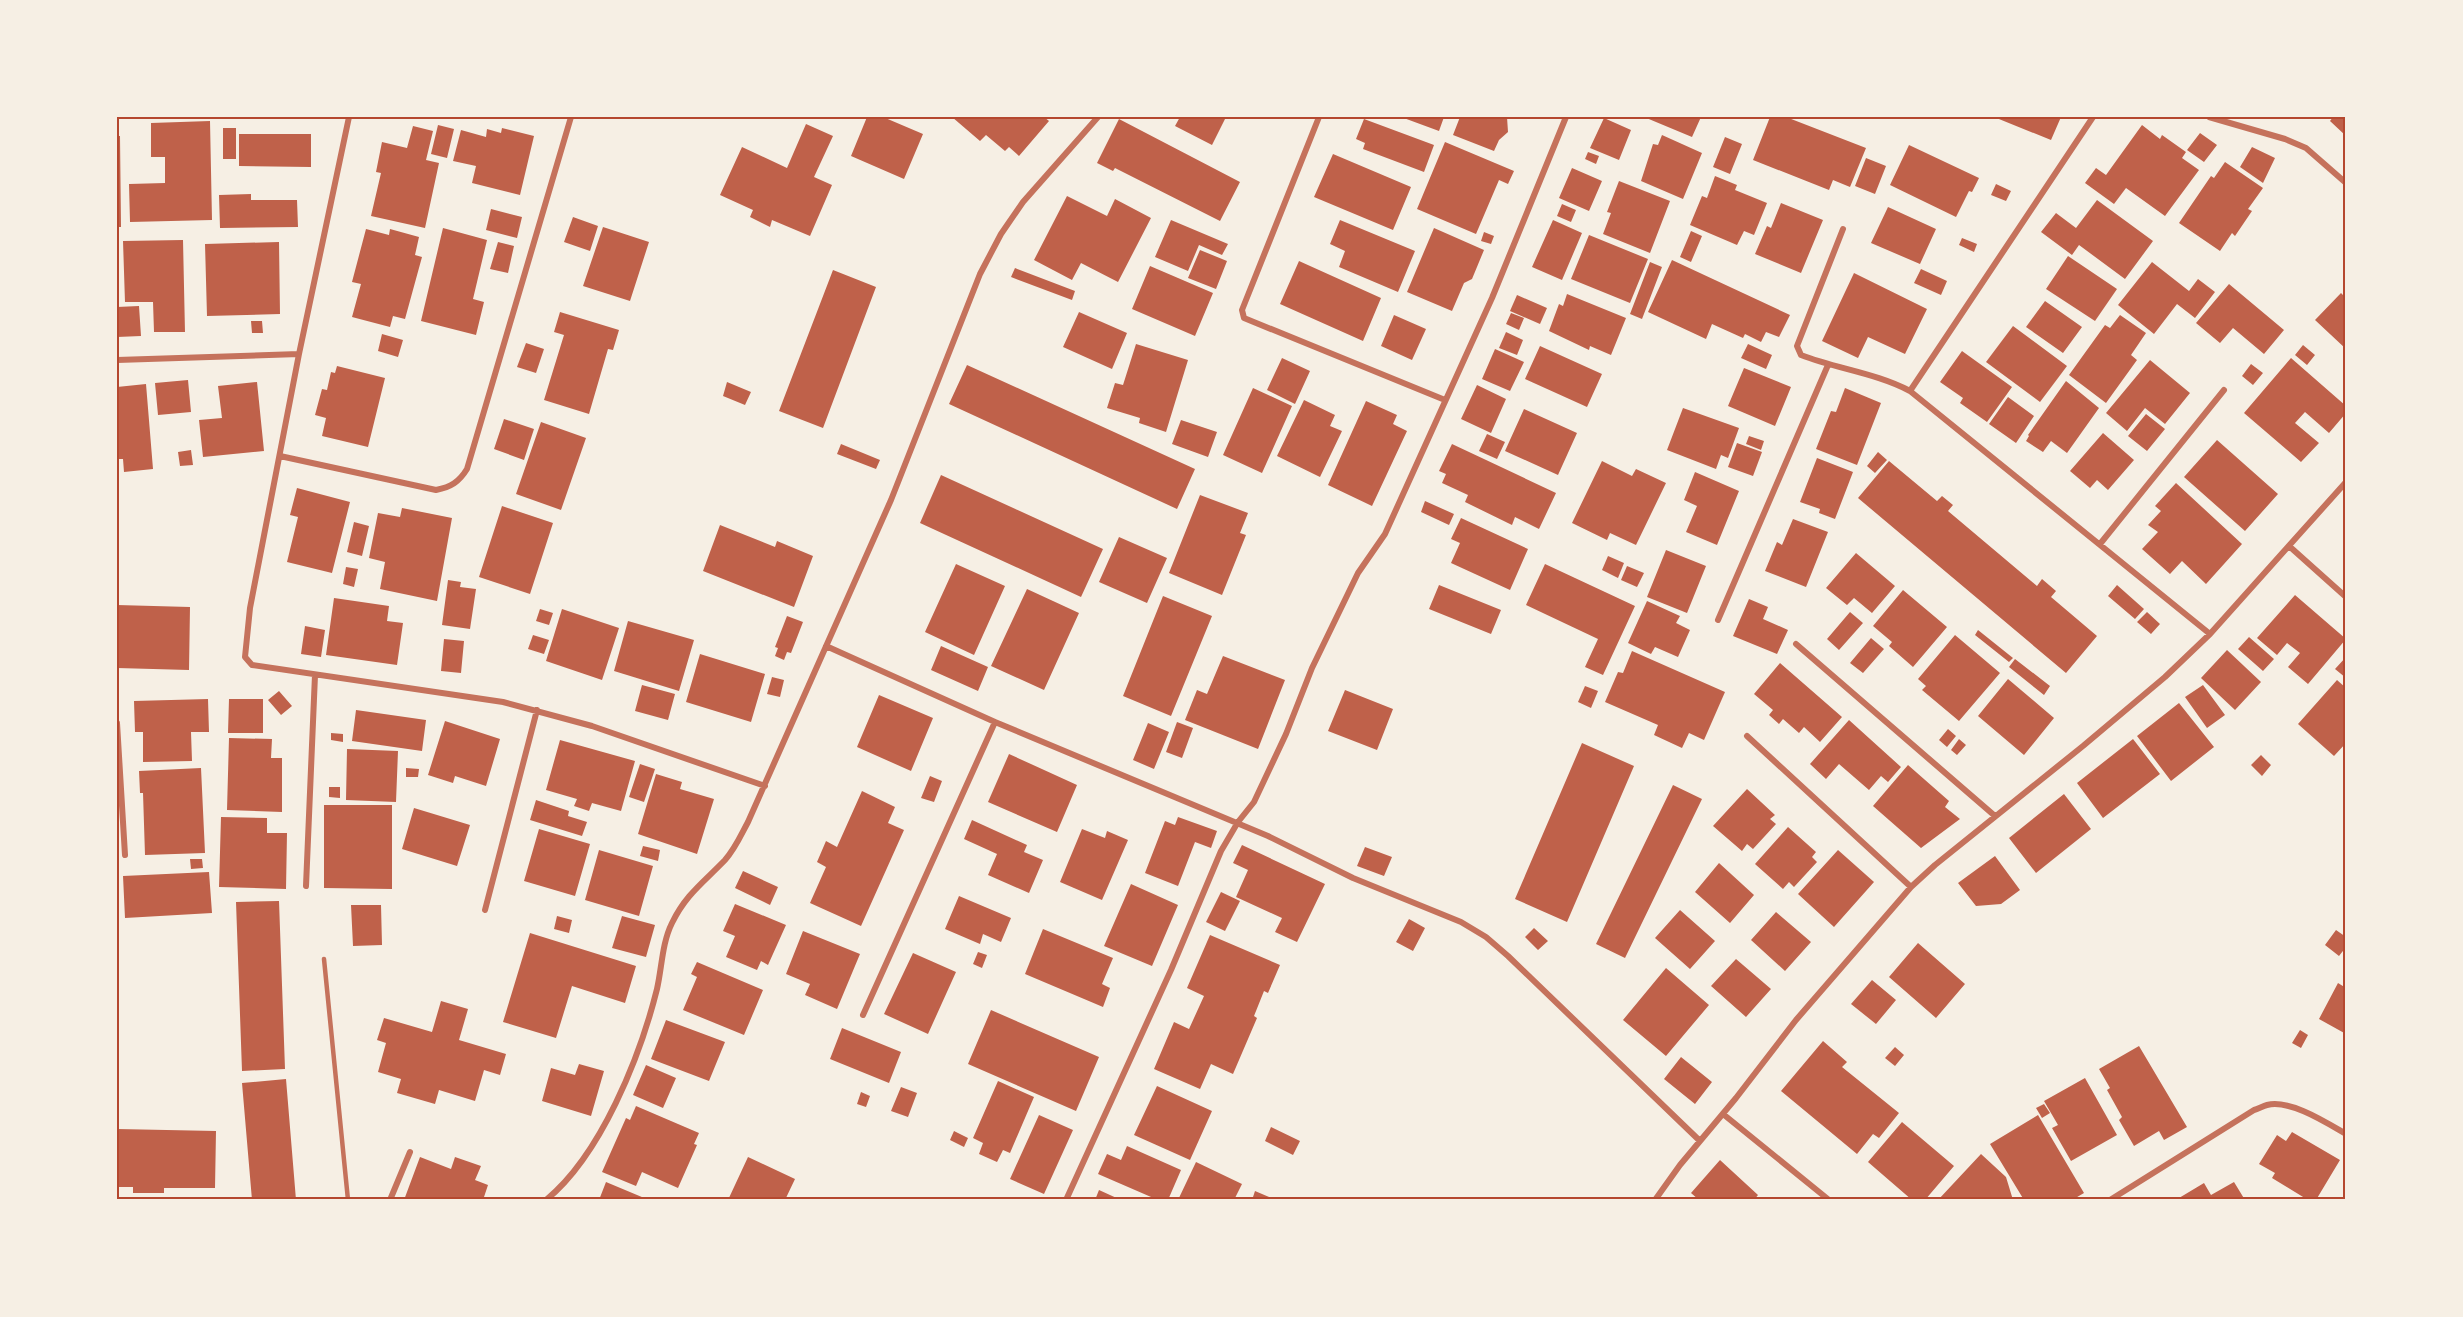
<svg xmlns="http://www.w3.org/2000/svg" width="2463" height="1317" font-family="Commissioner,sans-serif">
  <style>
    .building { fill: #bf614a }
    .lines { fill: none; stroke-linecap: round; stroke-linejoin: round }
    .service { stroke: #c5725c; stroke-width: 4.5 }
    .minor { stroke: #c5725c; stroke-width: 6 }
    .neatline { fill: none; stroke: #b5482f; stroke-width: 2 }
  </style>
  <rect width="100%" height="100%" fill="#f6efe4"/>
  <path class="building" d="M867 117H883L923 134 904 179 851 156Z
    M952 117H1044L1049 121 1019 156 1009 147 1005 151 986 135 980 141Z
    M1180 117H1226L1212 145 1175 126Z
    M1401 117H1444L1439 131Z
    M1460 117H1507L1508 132 1499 140 1494 151 1453 135Z
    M1644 117H1701L1692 137Z
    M1770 117H1786L1866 148 1850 187 1833 180 1829 190 1753 160Z
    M1994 117H2061L2051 140Z
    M2333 117H2346V136L2330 121Z
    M1604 118 1631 130 1619 160 1590 148Z
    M1119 119 1240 182 1220 221 1115 168 1113 171 1097 163Z
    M1364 119 1434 145 1424 172 1363 149 1365 143 1356 139Z
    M210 121 212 220 130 222 129 184 165 183V157H151V123Z
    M806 124 833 136 814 177 832 185 810 236 772 220 770 227 750 217 753 210 720 195 742 147 787 168Z
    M438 125 454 129 447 158 431 154Z
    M2142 125 2160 139 2162 135 2186 152 2182 158 2199 170 2165 216 2126 188 2114 204 2085 183 2096 168 2106 175Z
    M413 126 433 131 426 160 439 163 425 228 371 216 381 173 376 172 382 142 407 148Z
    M223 128H236V159H223Z
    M502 128 534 136 520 195 472 183 476 166 453 161 461 130 486 137 487 129 501 133Z
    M2200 133 2217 145 2204 162 2187 150Z
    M239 134H311V167L239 166Z
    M1662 135 1702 153 1683 199 1641 181 1653 144 1658 145Z
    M117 136H120L121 227H117Z
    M1725 137 1742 144 1730 174 1713 167Z
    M1445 142 1514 171 1508 184 1499 180 1476 234 1417 209Z
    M1909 145 1979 178 1972 192 1969 191 1956 217 1890 185Z
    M2252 147 2275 158 2263 183 2240 167Z
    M1588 152 1599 156 1596 164 1585 159Z
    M1333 154 1411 187 1393 230 1314 197Z
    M1866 158 1886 166 1875 194 1855 186Z
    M2225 162 2263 188 2248 209 2252 211 2235 236 2232 233 2220 251 2179 223 2211 176 2214 178Z
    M1572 168 1602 181 1589 211 1559 198Z
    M1715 176 1737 185 1735 190 1767 203 1754 235 1744 231 1737 245 1690 225 1702 196 1707 198Z
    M1619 181 1670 201 1650 253 1603 234 1611 213 1607 212Z
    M1996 184 2011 191 2006 201 1991 195Z
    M251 194V200H297L298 227 220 228 219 195Z
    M1067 196 1107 216 1115 199 1151 218 1118 282 1081 263 1072 280 1034 260Z
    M2097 200 2153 241 2125 279 2079 245 2072 255 2041 232 2056 213 2076 228Z
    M1781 203 1823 220 1801 273 1755 254 1767 226 1771 228Z
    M1562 204 1576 210 1571 222 1557 216Z
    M1888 207 1936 229 1920 264 1871 243Z
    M491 209 522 217 517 238 486 230Z
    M573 217 598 226 590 251 564 242Z
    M1171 220 1228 244 1222 255 1199 245 1188 271 1155 257Z
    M1340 220 1415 251 1398 292 1339 267 1345 251 1330 244Z
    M1553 220 1582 233 1562 280 1532 267Z
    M603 227 649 242 630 301 583 286Z
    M443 228 487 240 473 299 484 302 476 335 421 321Z
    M1434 228 1484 250 1472 279 1464 283 1452 311 1407 292Z
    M366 229 389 235 390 229 419 237 415 255 422 257 405 319 393 316 390 327 352 317 361 284 352 282Z
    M1691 231 1702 236 1691 262 1680 257Z
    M1484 232 1494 236 1491 244 1481 241Z
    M1589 235 1648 259 1630 303 1571 279Z
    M1962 238 1977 244 1974 252 1959 245Z
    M183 240 185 332H154L153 302H125L123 241Z
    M279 242 280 314 207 316 205 244Z
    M498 242 514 246 508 273 490 269Z
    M1200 250 1227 261 1216 289 1188 278Z
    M2068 256 2117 289 2095 321 2046 289Z
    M1672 260 1790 315 1779 337 1766 332 1761 342 1745 334 1743 338 1712 324 1706 339 1648 312Z
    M1299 261 1381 298 1363 341 1280 304Z
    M1650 262 1662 267 1642 319 1630 314Z
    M2152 262 2189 291 2198 279 2215 292 2195 318 2177 304 2154 334 2118 305Z
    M1150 266 1213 293 1195 336 1132 309Z
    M1015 268 1075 291 1072 300 1011 277Z
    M1921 269 1947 281 1941 295 1914 283Z
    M833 270 876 287 823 428 779 411Z
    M1854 273 1927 309 1905 354 1868 337 1858 358 1822 341Z
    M2229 284 2284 330 2264 354 2233 328 2220 343 2196 323Z
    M2341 293 2346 298V349L2315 320Z
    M1567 294 1626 318 1611 355 1590 346 1589 350 1549 331 1559 304 1563 306Z
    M1517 295 1547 308 1540 324 1510 311Z
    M2045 301 2082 327 2063 353 2026 327Z
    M139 306 141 336 117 337V307Z
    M560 312 619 330 613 350 608 349 589 414 544 400 564 335 554 332Z
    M1079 312 1127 333 1112 369 1063 347Z
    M1511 313 1524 318 1519 330 1506 324Z
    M1394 315 1426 329 1412 360 1381 346Z
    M2120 315 2146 333 2131 355 2137 360 2106 403 2069 375 2105 325 2110 328Z
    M251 321H262L263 333H252Z
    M2013 326 2067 366 2040 402 1986 362Z
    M1506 332 1523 340 1517 355 1499 348Z
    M382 334 403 340 398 357 378 351Z
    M526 343 544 349 536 373 517 367Z
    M1136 344 1188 360 1166 432 1139 423 1140 418 1107 408 1115 383 1123 385Z
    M1748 344 1772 355 1766 369 1741 358Z
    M2303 345 2315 355 2307 365 2295 355Z
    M1540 346 1602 374 1587 407 1525 379Z
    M1495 349 1524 362 1510 391 1482 379Z
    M1962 351 2012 387 1987 422 1960 403 1963 398 1940 382Z
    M1282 358 1310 371 1295 404 1267 390Z
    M2291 358 2346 406V413L2329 433 2305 412 2295 423 2319 443 2301 462 2244 413Z
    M2150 360 2190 393 2165 424 2145 408 2127 431 2106 413Z
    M2251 364 2263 373 2253 385 2242 376Z
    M967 365 1195 469 1177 509 949 404Z
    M337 366 385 378 368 447 322 436 326 418 315 415 322 389 327 390 331 372 335 373Z
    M1744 368 1791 387 1775 426 1728 406Z
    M188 380 191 412 158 415 155 383Z
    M2066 381 2099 408 2067 453 2051 441 2043 452 2026 441 2029 436 2028 435Z
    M257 382 264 451 203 457 199 420 222 418 218 386Z
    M727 382 751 392 745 405 723 396Z
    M146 384 153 469 124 472 123 459H117V387Z
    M1477 385 1506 399 1491 433 1461 419Z
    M1253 388 1292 406 1262 473 1223 455Z
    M1845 388 1881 403 1857 465 1816 449 1831 411 1836 412Z
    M2008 397 2034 416 2016 443 1989 424Z
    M1304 400 1335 415 1330 426 1342 431 1320 477 1277 456Z
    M1366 401 1397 415 1393 424 1407 431 1372 506 1328 485Z
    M1683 408 1739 428 1728 458 1721 455 1716 469 1667 450Z
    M1524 409 1577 433 1558 475 1505 451Z
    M2146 414 2165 429 2147 451 2128 436Z
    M504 419 534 429 524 460 494 449Z
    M1181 420 1217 432 1208 457 1172 444Z
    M541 422 586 438 561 510 516 494Z
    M2103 433 2134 460 2108 490 2097 480 2090 488 2070 471Z
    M1487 434 1505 442 1497 459 1479 451Z
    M1749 436 1764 441 1761 450 1746 444Z
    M2217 440 2278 494 2245 531 2184 477Z
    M1737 443 1762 452 1753 476 1728 467Z
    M841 444 880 460 876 469 837 454Z
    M1452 444 1556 493 1539 529 1515 517 1512 525 1465 502 1468 495 1442 483 1446 474 1439 471Z
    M191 450 193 465 180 466 178 452Z
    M1878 452 1887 460 1875 473 1867 466Z
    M1817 458 1853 472 1835 519 1819 513 1820 509 1800 502Z
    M1602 461 1632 476 1636 469 1666 483 1636 545 1610 533 1607 540 1572 523Z
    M1889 461 1937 501 1942 496 1953 505 1948 511 2037 586 2042 579 2056 591 2051 597 2097 636 2066 673 1858 498Z
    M1695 472 1739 491 1717 545 1686 532 1697 506 1684 500Z
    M941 475 1103 549 1081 597 920 523Z
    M2176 483 2242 544 2206 584 2182 561 2170 574 2142 549 2158 532 2148 525 2161 511 2155 506Z
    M297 488 350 502 332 573 287 562 298 517 290 515Z
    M1200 495 1248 513 1240 533 1246 535 1222 595 1169 573Z
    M1425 501 1454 514 1449 525 1421 512Z
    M502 506 553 523 530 594 479 577Z
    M402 508 452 518 437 601 380 589 385 562 369 558 378 513 400 517Z
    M1461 518 1528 549 1510 590 1451 563 1460 543 1451 539Z
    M1793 519 1828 532 1806 587 1765 571 1777 542 1782 545Z
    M354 522 369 526 362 556 347 552Z
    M720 525 775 547 777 541 813 556 794 607 703 571Z
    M1119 537 1167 558 1147 603 1099 582Z
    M1666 550 1706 566 1687 613 1647 597Z
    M1856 553 1895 586 1872 613 1854 598 1847 605 1826 588Z
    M1608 556 1624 563 1618 578 1602 570Z
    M956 564 1005 586 974 655 925 632Z
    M1545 564 1635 606 1603 675 1585 667 1598 639 1526 605Z
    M1627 566 1644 573 1637 587 1621 580Z
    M346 567 358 569 354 587 343 584Z
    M448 580 461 582 460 587 476 589 470 629 442 625Z
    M1439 585 1501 610 1491 634 1429 609Z
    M2117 585 2144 609 2135 619 2108 596Z
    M1027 589 1079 613 1044 690 991 666Z
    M1903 590 1947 627 1913 667 1889 646 1892 642 1873 626Z
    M2295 595 2346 639 2308 684 2288 667 2300 653 2287 643 2277 655 2257 638Z
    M1163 596 1212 616 1171 716 1123 696Z
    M334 598 389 606 387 621 403 623 397 665 326 655Z
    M1749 599 1768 607 1763 619 1788 630 1777 654 1733 636Z
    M1647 601 1680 616 1676 623 1690 630 1678 657 1655 647 1651 654 1628 643Z
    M117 605 190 607 189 670 117 668Z
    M540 609 553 613 549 625 536 621Z
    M562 609 619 628 602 680 546 661Z
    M1850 612 1863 623 1839 650 1827 639Z
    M2147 612 2160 624 2151 634 2137 622Z
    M787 616 803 622 791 653 787 652 784 660 775 656 778 648 775 647Z
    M628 621 694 640 679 691 614 671Z
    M305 626 325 630 321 657 301 654Z
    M1978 630 2013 658 2009 662 1975 635Z
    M533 635 549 640 544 654 528 649Z
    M1955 635 2000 673 1959 721 1922 690 1926 686 1918 679Z
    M2249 637 2274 659 2263 671 2238 649Z
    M1871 638 1884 649 1863 673 1850 663Z
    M444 639 464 641 461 673 441 671Z
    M941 646 988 667 978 691 931 670Z
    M2227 650 2261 682 2235 710 2201 678Z
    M1632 651 1725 692 1704 740 1689 733 1682 748 1654 735 1658 725 1605 702 1618 672 1623 673Z
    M700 654 765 674 751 722 686 702Z
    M1223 656 1285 680 1258 749 1185 720 1197 690 1207 694Z
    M2346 657V678L2335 669Z
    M2015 659 2050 686 2044 695 2009 667Z
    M1780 663 1842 717 1820 742 1804 727 1799 733 1783 719 1779 724 1769 715 1773 710 1754 694Z
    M772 677 784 680 780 697 767 694Z
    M2008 679 2054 718 2024 755 1978 716Z
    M2337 680 2346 688V743L2334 756 2298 724Z
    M642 685 675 694 668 720 635 711Z
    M2203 685 2225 715 2207 728 2185 697Z
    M1585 686 1598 691 1591 708 1578 702Z
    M1345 690 1393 709 1377 750 1328 731Z
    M279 691 292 706 281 715 268 700Z
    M879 695 933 718 911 771 857 747Z
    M208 699 209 732H191L192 761 143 762V732H135L134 701Z
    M229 699H263V733H228Z
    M2179 703 2214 747 2171 781 2137 736Z
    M356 710 426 720 422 751 352 741Z
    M1849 720 1901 767 1888 782 1881 776 1869 790 1839 764 1826 779 1810 764Z
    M445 721 500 739 486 786 455 776 453 783 428 775Z
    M1177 722 1193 728 1182 758 1166 752Z
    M1148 723 1169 732 1154 769 1133 760Z
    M1948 729 1956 736 1947 747 1939 740Z
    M331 733 343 734V742L331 740Z
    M229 738 272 739 271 758H282V812L227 810Z
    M1959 739 1966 745 1957 755 1951 750Z
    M2133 739 2160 774 2103 818 2077 783Z
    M560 740 635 761 621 811 592 803 589 811 574 806 577 799 546 790Z
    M1582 743 1634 766 1567 922 1515 899Z
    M347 749 398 751 396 802 346 800Z
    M1009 754 1077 785 1057 832 988 802Z
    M2261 755 2271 765 2262 776 2251 765Z
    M640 764 655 769 644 802 629 797Z
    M1908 765 1949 801 1945 807 1960 819 1921 848 1873 806Z
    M201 768 205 853 145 855 143 793H140L139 771Z
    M406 768 419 769 418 777H406Z
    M656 774 682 782 680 789 714 799 697 854 638 834Z
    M930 776 942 781 934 802 921 798Z
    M1673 785 1702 799 1625 958 1596 944Z
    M329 787H340V798L329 797Z
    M1747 789 1775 815 1770 819 1776 824 1753 849 1747 844 1742 851 1713 826Z
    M862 791 895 807 888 823 904 830 861 926 810 903 826 867 817 862 826 841 837 847Z
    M2064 794 2091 829 2036 873 2009 838Z
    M536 800 569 811 568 816 587 822 582 836 530 820Z
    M324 805H392V889L324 888Z
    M414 808 470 825 457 866 402 849Z
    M221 817 267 818V833H287L286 889 219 887Z
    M1178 817 1217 831 1211 848 1195 842 1178 886 1145 873 1165 821 1175 825Z
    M972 820 1027 845 1024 852 1043 860 1029 893 988 875 997 854 964 839Z
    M1788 827 1816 852 1812 857 1817 862 1794 887 1789 882 1783 889 1755 864Z
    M539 829 590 844 575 896 524 881Z
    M1082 829 1105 838 1107 831 1128 840 1102 900 1060 882Z
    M1242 845 1325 884 1297 942 1275 932 1282 918 1236 897 1248 870 1233 863Z
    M643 846 660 850 658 861 640 856Z
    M1365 847 1392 857 1384 876 1357 866Z
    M599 850 653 866 639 916 585 900Z
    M1838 850 1874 882 1834 927 1798 894Z
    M1995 856 2020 890 2001 904 1976 906 1958 883Z
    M190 859H202L203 868 191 869Z
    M1719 863 1754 895 1730 923 1695 892Z
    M743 871 778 887 770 905 735 888Z
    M209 872 212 913 125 918 123 876Z
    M1131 884 1178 905 1152 966 1104 946Z
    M1221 892 1240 901 1225 931 1206 922Z
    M959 896 1011 918 1001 942 983 934 980 944 945 929Z
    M279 901 285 1069 242 1071 236 902Z
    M735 904 786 925 768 965 761 961 757 970 726 957 735 936 723 931Z
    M351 905H381L382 945 353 946Z
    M1680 910 1715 941 1690 969 1655 938Z
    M1776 912 1811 942 1785 971 1751 940Z
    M557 916 572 920 569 933 554 929Z
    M622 916 655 925 646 957 612 948Z
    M1409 919 1425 928 1413 951 1396 942Z
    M1534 928 1548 941 1538 950 1525 937Z
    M1043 929 1113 958 1102 984 1110 988 1103 1007 1025 974Z
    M2336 930 2346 937V947L2339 956 2325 945Z
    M803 931 860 954 837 1009 805 995 810 984 786 974Z
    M530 933 636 966 625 1003 572 986 556 1038 503 1022Z
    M1210 935 1280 965 1268 993 1264 991 1254 1016 1257 1018 1233 1074 1211 1064 1200 1089 1154 1069 1174 1022 1189 1029 1204 996 1187 988Z
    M1918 943 1965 984 1936 1018 1889 977Z
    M978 952 987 955 982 968 973 964Z
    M913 953 956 972 928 1034 884 1014Z
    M1736 959 1771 989 1746 1017 1711 986Z
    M697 962 763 990 744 1035 683 1010 697 977 691 974Z
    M1666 968 1709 1005 1666 1056 1623 1020Z
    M1872 980 1896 1000 1876 1024 1851 1004Z
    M2338 983 2346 988V1034L2319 1019Z
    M441 1001 468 1009 459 1040 506 1054 500 1075 484 1070 475 1101 439 1090 435 1104 397 1093 401 1079 378 1072 386 1043 377 1040 384 1018 432 1032Z
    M991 1010 1099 1057 1076 1111 968 1064Z
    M666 1020 725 1042 709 1081 651 1059Z
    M842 1028 901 1052 889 1083 830 1059Z
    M2300 1030 2308 1035 2301 1048 2292 1043Z
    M1823 1041 1847 1062 1842 1067 1899 1113 1879 1138 1873 1134 1857 1154 1781 1091Z
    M2139 1046 2187 1127 2164 1140 2159 1131 2134 1146 2119 1120 2122 1117 2107 1090 2110 1088 2099 1069Z
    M1895 1047 1904 1055 1895 1066 1885 1058Z
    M1681 1057 1712 1082 1695 1104 1664 1079Z
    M579 1064 604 1071 591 1116 542 1101 551 1068 575 1075Z
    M646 1065 676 1078 663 1108 633 1095Z
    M2085 1078 2117 1135 2071 1161 2052 1128 2058 1125 2044 1101Z
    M286 1079 296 1200H252L242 1083Z
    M998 1081 1034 1097 1010 1153 1003 1150 997 1162 979 1154 983 1143 973 1138Z
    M1157 1086 1212 1111 1190 1160 1134 1135Z
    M901 1087 917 1093 908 1117 891 1111Z
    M861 1092 870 1096 866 1107 857 1104Z
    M2044 1104 2050 1113 2042 1118 2036 1108Z
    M636 1106 699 1133 694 1144 697 1145 678 1188 642 1172 636 1186 602 1172 626 1118 630 1120Z
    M1039 1115 1073 1130 1044 1194 1010 1179Z
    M2038 1115 2084 1193 2072 1200H2024L1990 1144Z
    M1902 1122 1954 1166 1925 1200H1912L1868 1162Z
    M1271 1127 1300 1141 1293 1155 1265 1141Z
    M117 1129 216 1131 215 1188H164V1193H133V1187H117Z
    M954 1131 968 1138 964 1147 950 1140Z
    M2292 1132 2340 1160 2316 1200H2308L2272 1178 2275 1173 2259 1164 2277 1135 2286 1141Z
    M1127 1146 1181 1170 1168 1200H1158L1098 1174 1107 1154 1121 1160Z
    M1981 1154 2006 1177 2013 1200H1938Z
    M420 1157 451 1169 455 1157 481 1166 475 1180 488 1185 483 1200H404Z
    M748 1157 795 1179 785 1200H728Z
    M1720 1160 1758 1195 1754 1200H1699L1691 1193Z
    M1196 1162 1242 1184 1234 1200H1178Z
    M606 1182 649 1200H599Z
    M2234 1182 2245 1200H2180L2179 1198 2204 1183 2211 1195Z
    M1099 1190 1121 1200H1095Z
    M1255 1191 1276 1200H1252Z"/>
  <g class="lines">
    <path class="service" d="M324 959 348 1200"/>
    <path class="minor" d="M349 117 299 354 250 608 245 657 252 665 503 702 592 726 765 786
      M1319 117 1242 310 1244 318 1445 400
      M2209 117 2285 139 2306 148 2346 183
      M1843 229 1797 346 1801 355C1837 369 1876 373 1910 391L2210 634
      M117 360 299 354
      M1910 391 2093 117
      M280 456 436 490C451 487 459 482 467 469L571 117
      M2100 544 2224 390
      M2289 546 2346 597
      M1718 620 1828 365
      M1796 644 1995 816
      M826 646 995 722 1268 836 1353 878 1461 922 1486 937 1508 956 1700 1141
      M117 723 125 855
      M1747 736 1911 887
      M306 886 315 675
      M485 910 537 710
      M863 1015 995 722
      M1723 1114 1829 1200
      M390 1200 410 1152
      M546 1200C601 1155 640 1057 657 989 662 967 662 943 672 923 686 894 704 882 725 860 735 849 741 835 748 822L891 500 980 274 1001 234 1023 202 1098 117
      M1066 1200 1171 970 1221 851 1238 822 1254 802 1286 734 1312 668 1358 573 1385 534 1492 298 1566 117
      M1655 1200 1680 1165 1736 1098 1796 1020 1911 887 1935 865 2083 746 2165 677 2210 634 2346 482
      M2110 1200 2254 1110C2258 1109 2263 1106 2267 1105 2290 1099 2327 1123 2346 1134"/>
  </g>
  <rect width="2463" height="1317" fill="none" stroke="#f6efe4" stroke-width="237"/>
  <rect x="118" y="118" width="2226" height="1080" class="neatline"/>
</svg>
